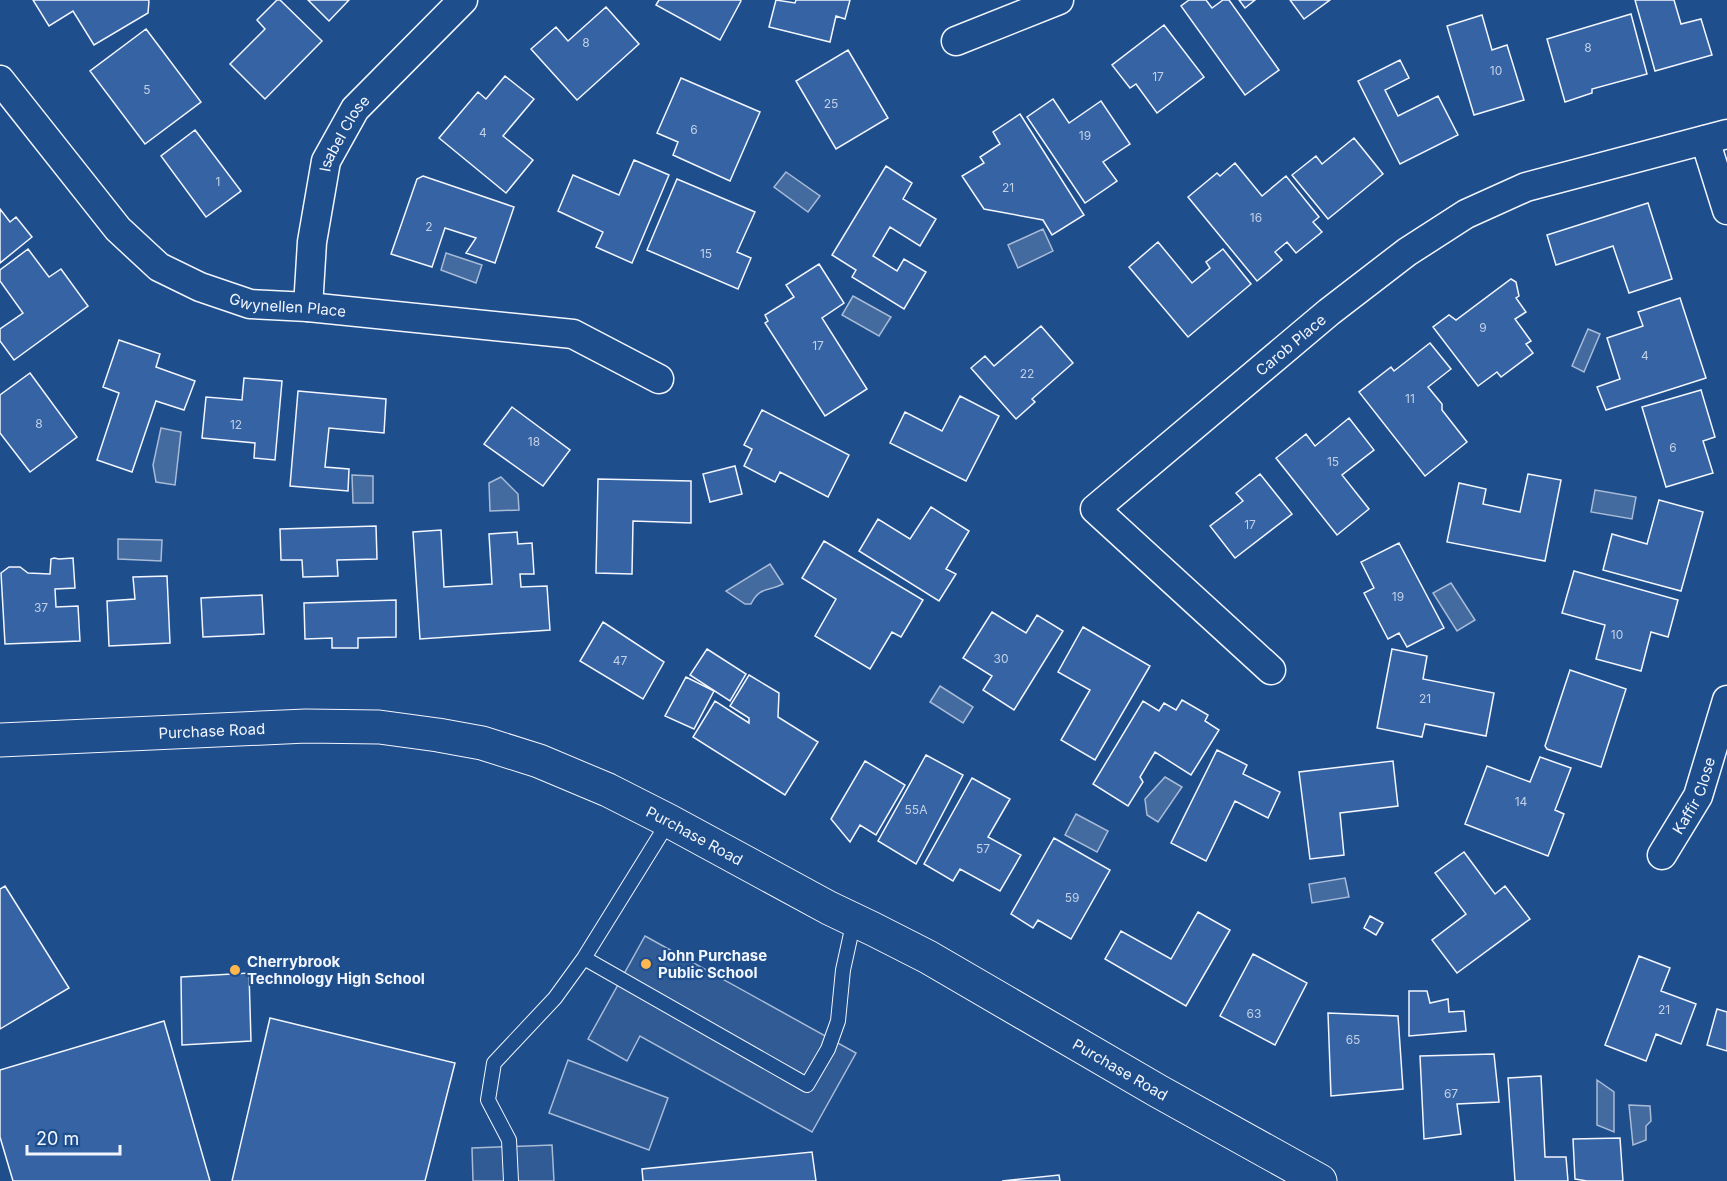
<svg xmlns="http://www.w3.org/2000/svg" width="1727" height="1181" font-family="Inter,sans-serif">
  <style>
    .built { fill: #305b95; stroke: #a8bbd7; stroke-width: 1.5 }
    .water { fill: #446ba0; stroke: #a8bbd7; stroke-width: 1.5 }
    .building { fill: #3563a3; stroke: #f2f6ff; stroke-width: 1.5 }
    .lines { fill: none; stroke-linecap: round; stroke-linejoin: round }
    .service-casing { stroke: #f2f6ff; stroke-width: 16 }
    .minor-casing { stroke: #f2f6ff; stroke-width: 31 }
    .secondary-casing { stroke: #f2f6ff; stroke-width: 35 }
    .service { stroke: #1f4e8c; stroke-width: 14 }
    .minor { stroke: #1f4e8c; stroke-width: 28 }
    .secondary { stroke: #1f4e8c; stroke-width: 33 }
    .poi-dot { fill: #ffb74d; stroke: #1f4e8c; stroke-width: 2 }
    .labels { text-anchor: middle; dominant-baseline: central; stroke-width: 4.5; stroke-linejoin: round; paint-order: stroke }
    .number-label { font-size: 12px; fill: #c3d1e8 }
    .street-label { font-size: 15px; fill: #f2f6ff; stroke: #1f4e8c }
    .poi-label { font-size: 15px; font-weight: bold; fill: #f2f6ff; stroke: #1f4e8c; text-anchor: start }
  </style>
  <rect width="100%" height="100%" fill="#1f4e8c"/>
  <path class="built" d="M645 936 856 1053 812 1132 640 1036 627 1061 588 1039Z
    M568 1060 668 1098 649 1150 549 1113Z
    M552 1145 554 1181H473L472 1148Z"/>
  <path class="water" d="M786 172 820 196 808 212 774 187Z
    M1043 229 1053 251 1018 268 1008 245Z
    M446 253 482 265 476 283 441 270Z
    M853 296 891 317 879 336 842 315Z
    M1588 329 1600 334 1584 372 1572 366Z
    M161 428 181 432 175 485 156 482 153 465Z
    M352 475 373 476V503H353Z
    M501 477 518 494 519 510 490 511 489 483Z
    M1595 490 1636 497 1632 519 1591 512Z
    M118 539 162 540 161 561 118 559Z
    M770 564 783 584C768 592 760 586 751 604H745L726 591Z
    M1451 583 1475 620 1457 631 1433 593Z
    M940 686 973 707 963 723 930 702Z
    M1165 777 1182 787 1158 822 1147 815 1145 799Z
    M1076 814 1108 831 1097 852 1065 835Z
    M1345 878 1349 897 1312 903 1309 884Z
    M1597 1080 1614 1092V1132L1597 1125Z
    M1629 1105 1650 1106 1651 1121 1646 1126V1140L1633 1145Z"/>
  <path class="building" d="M33 0H148L149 1 148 13 94 45 73 11 49 26Z
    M277 0H280L322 41 265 99 230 64 265 29 257 20Z
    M308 0H349L329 21Z
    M659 0H740L741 1 720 40 656 5Z
    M776 0 795 3 796 0H850L845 19 836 16 830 42 769 27Z
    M1189 0H1206L1212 8 1223 0H1229L1279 70 1245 95 1181 6Z
    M1239 0H1255L1245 8Z
    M1290 0H1330L1304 19Z
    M1635 0H1674L1681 24 1701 19 1712 55 1655 71Z
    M606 7 639 44 577 100 531 49 556 27 568 41Z
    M1631 14 1647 74 1592 89V93L1565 102 1547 39Z
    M1482 15 1492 50 1507 45 1524 100 1474 115 1447 26Z
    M1164 25 1204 77 1157 113 1136 84 1130 88 1112 65Z
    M146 29 201 102 145 144 90 71Z
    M848 50 888 118 836 149 796 81Z
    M1400 60 1409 78 1385 90 1398 116 1438 96 1458 135 1400 164 1358 81Z
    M505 76 534 99 503 136 533 160 506 193 439 138 478 92 486 99Z
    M681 78 760 112 730 181 673 155 678 142 657 133Z
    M1053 99 1069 123 1101 101 1130 144 1103 162 1117 181 1085 203 1027 117Z
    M1020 114 1084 215 1052 235 1043 220 984 209 962 176 984 163 980 157 1000 144 993 132Z
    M195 130 241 191 206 217 161 156Z
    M1354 138 1383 174 1328 219 1292 175 1316 156 1322 164Z
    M634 160 669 175 632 263 596 247 603 232 558 211 573 175 619 195Z
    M1235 163 1262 196 1286 176 1319 217 1313 222 1322 232 1296 253 1287 242 1275 252 1282 260 1257 281 1188 197 1217 173 1220 176Z
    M886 166 912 183 903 199 936 219 920 246 890 227 873 256 897 271 904 259 926 272 904 309 852 277 856 270 832 255Z
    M423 176 514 207 495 263 466 253 476 238 445 228 432 267 391 254 417 179Z
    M677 179 755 212 737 252 751 258 738 289 647 250Z
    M1648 203 1672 279 1629 293 1613 246 1556 265 1547 235Z
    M0 209 10 222 16 217 32 237 0 263Z
    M1158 242 1192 283 1210 268 1206 262 1223 249 1251 284 1188 337 1129 267Z
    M28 249 49 277 61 269 88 306 14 360 0 341V329L23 313 0 281V270Z
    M819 264 844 303 822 318 867 389 825 416 765 323 768 321 765 315 794 297 786 285Z
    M1511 279 1516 282 1519 296 1516 298 1526 312 1515 319 1531 341 1526 344 1533 353 1501 377 1497 372 1478 386 1433 327 1449 315 1456 320Z
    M1680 298 1706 378 1606 410 1597 387 1620 379 1607 338 1643 326 1638 312Z
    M1041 326 1073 363 1032 399 1035 402 1016 419 971 368 985 356 994 366Z
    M119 340 160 354 156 367 195 381 184 410 156 401 132 472 97 460 119 393 103 387Z
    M1430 343 1451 369 1428 387 1442 404V410L1467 442 1425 476 1359 392 1391 367 1394 371Z
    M30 373 77 437 30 472 0 433V395Z
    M244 378 282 381 275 460 254 458 255 443 202 438 206 397 242 400Z
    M1701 390 1715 437 1703 441 1713 473 1666 487 1642 407Z
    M298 391 386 399 384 433 329 428 325 467 349 469 348 491 290 486Z
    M960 396 999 416 966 481 890 443 905 412 942 431Z
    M512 407 570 450 543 486 484 444Z
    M762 410 849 455 828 497 780 472 775 482 744 466 752 449 744 445Z
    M1349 418 1374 450 1342 475 1369 509 1337 535 1276 458 1306 434 1315 446Z
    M735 466 742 494 710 502 703 474Z
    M1260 474 1292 514 1235 558 1210 526 1243 501 1236 493Z
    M1528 474 1561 480 1545 561 1447 542 1459 483 1486 489 1483 504 1520 512Z
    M598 479 691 481V523L633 521 632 574 596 573Z
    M1659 500 1703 512 1681 591 1603 570 1612 534 1647 544Z
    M931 507 969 531 946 569 956 574 939 601 859 551 878 519 910 539Z
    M376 526 377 559 337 560 338 576 303 577 302 560H281L280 529Z
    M441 530 444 587 492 584 489 534 517 532 518 544 532 543 534 574H520L521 587 547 586 550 630 420 639 413 532Z
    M824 541 923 600 901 637 892 632 870 669 815 636 836 599 802 578Z
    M1399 543 1444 628 1407 647 1399 633 1388 639 1364 593 1374 588 1361 562Z
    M54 558 59 559 73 558 75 588 55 589 56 607 78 606 80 641 5 644 1 573 9 567H20L28 573 50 574 51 559Z
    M1574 571 1678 600 1668 637 1651 632 1641 671 1596 659 1605 625 1562 613Z
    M167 576 170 643 109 646 107 601 135 599 133 577Z
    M262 595 264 634 203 637 201 598Z
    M396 600V637L358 638V648H332V638L305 639 304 603Z
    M992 612 1026 633 1037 615 1063 631 1014 710 983 690 992 676 963 658Z
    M603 622 664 662 643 699 580 661Z
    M1083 627 1150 666 1095 760 1061 740 1090 690 1058 672Z
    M707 649 746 674 730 701 690 675Z
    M1392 649 1427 656 1423 679 1494 693 1486 736 1425 724 1422 737 1377 728Z
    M1570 670 1626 689 1601 767 1547 749 1545 746Z
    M749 675 779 693 778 717 818 742 785 795 693 737 715 701 749 723V718L730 706Z
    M686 677 714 691 694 729 665 716Z
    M1182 700 1208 715 1205 721 1219 730 1191 775 1155 752 1140 777 1143 782 1128 806 1093 784 1143 701 1159 711 1164 703 1176 710Z
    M1217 750 1247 765 1243 774 1280 792 1268 818 1235 801 1206 861 1171 843Z
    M926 755 963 775 916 864 878 841Z
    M1540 757 1571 768 1555 810 1564 814 1548 856 1465 824 1487 766 1530 782Z
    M865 761 905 785 876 835 860 825 850 842 831 819Z
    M1393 761 1398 806 1340 813 1344 855 1310 859 1299 772Z
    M972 778 1010 799 988 837 1021 855 1000 891 960 869 953 881 924 864Z
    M1054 838 1110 870 1071 939 1038 920 1033 928 1011 914Z
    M1464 852 1495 894 1505 886 1530 919 1457 973 1432 940 1466 914 1435 873Z
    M5 886 69 988 0 1029V889Z
    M1198 912 1230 930 1186 1006 1105 959 1121 931 1171 959Z
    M1370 916 1383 923 1376 935 1364 928Z
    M1253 954 1307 983 1275 1045 1220 1016Z
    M1639 956 1670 968 1661 991 1696 1004 1681 1044 1656 1034 1646 1061 1605 1045Z
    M249 973 251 1041 182 1045 181 977Z
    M1409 991H1427L1430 1003 1448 999 1449 1012 1464 1011 1466 1031 1409 1036Z
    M1717 1009 1727 1012V1051L1707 1045Z
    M1328 1013 1398 1016 1403 1089 1331 1096Z
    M270 1018 455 1063 425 1181H232Z
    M164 1021 210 1181H13L0 1137V1070Z
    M1494 1054 1499 1102 1457 1104 1461 1134 1424 1139 1420 1056Z
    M1541 1076 1545 1157H1566L1568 1181H1515L1508 1078Z
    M1620 1138 1623 1181H1587L1575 1179 1573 1139Z
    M812 1152 816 1181H643L642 1169Z
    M1059 1175 1060 1181H1002Z"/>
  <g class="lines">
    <defs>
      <path id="service" d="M584 958 807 1085 828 1049 838 1021 843 970 854 920
        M511 1181 509 1140 488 1100 494 1063 555 998 584 958 669 821"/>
      <g id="minor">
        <path d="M956 41 1059 0"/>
        <path id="s1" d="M0 80 118 229 159 267 200 287 250 304 308 307 573 334 659 379"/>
        <path d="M1705 140 1727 210"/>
        <path id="s2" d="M308 307 312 242 326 161 355 109 463 0"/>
        <path id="s3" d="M1271 670 1095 509 1329 312 1407 252 1466 214 1526 187 1727 134"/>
        <path id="s4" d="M1662 855 1698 796 1727 700"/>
      </g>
      <g id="secondary">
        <path id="s5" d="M0 740 306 726 379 727 438 735 482 743 539 761 608 790 669 821 829 908 873 929 928 957 1158 1091 1320 1181"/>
      </g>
    </defs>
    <use href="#service" class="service-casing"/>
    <use href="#minor" class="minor-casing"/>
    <use href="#secondary" class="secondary-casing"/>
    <use href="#service" class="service"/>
    <use href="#minor" class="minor"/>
    <use href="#secondary" class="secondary"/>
  </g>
  <g class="poi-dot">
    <circle cx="646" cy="964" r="6"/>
    <circle cx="235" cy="970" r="6"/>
  </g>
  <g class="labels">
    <g class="number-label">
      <text x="586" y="42">8</text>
      <text x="1588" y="47">8</text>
      <text x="1496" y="70">10</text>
      <text x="1158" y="76">17</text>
      <text x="147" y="89">5</text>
      <text x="831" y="103">25</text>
      <text x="694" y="129">6</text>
      <text x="483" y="132">4</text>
      <text x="1085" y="135">19</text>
      <text x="218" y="181">1</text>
      <text x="1008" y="187">21</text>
      <text x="1256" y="217">16</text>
      <text x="429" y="226">2</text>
      <text x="706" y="253">15</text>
      <text x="1483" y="327">9</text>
      <text x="818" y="345">17</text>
      <text x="1645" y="355">4</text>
      <text x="1027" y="373">22</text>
      <text x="1410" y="398">11</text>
      <text x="39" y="423">8</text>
      <text x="236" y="424">12</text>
      <text x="534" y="441">18</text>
      <text x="1673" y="447">6</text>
      <text x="1333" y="461">15</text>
      <text x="1250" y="524">17</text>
      <text x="1398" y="596">19</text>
      <text x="41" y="607">37</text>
      <text x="1617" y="634">10</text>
      <text x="1001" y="658">30</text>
      <text x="620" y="660">47</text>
      <text x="1425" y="698">21</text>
      <text x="1521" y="801">14</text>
      <text x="916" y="809">55A</text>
      <text x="983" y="848">57</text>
      <text x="1072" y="897">59</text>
      <text x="1664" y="1009">21</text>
      <text x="1254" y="1013">63</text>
      <text x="1353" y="1039">65</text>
      <text x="1451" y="1093">67</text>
    </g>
    <g class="street-label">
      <text stroke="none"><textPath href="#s2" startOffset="180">Isabel Close</textPath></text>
      <text stroke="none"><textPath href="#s1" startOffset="382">Gwynellen Place</textPath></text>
      <text stroke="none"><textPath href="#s3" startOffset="494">Carob Place</textPath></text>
      <text stroke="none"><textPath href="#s5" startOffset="212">Purchase Road</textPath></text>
      <text stroke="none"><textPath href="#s4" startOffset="68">Kaffir Close</textPath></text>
      <text stroke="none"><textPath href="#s5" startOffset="716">Purchase Road</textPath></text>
      <text stroke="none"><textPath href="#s5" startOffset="1202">Purchase Road</textPath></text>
    </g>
    <g class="poi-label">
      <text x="658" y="955">John Purchase<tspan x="658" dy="17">Public School</tspan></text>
      <text x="247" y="961">Cherrybrook<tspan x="247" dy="17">Technology High School</tspan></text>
    </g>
  </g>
  <path d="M27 1145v9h93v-9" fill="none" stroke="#f2f6ff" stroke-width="3"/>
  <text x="36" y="1145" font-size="18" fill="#f2f6ff" stroke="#1f4e8c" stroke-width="4.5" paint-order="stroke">20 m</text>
</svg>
